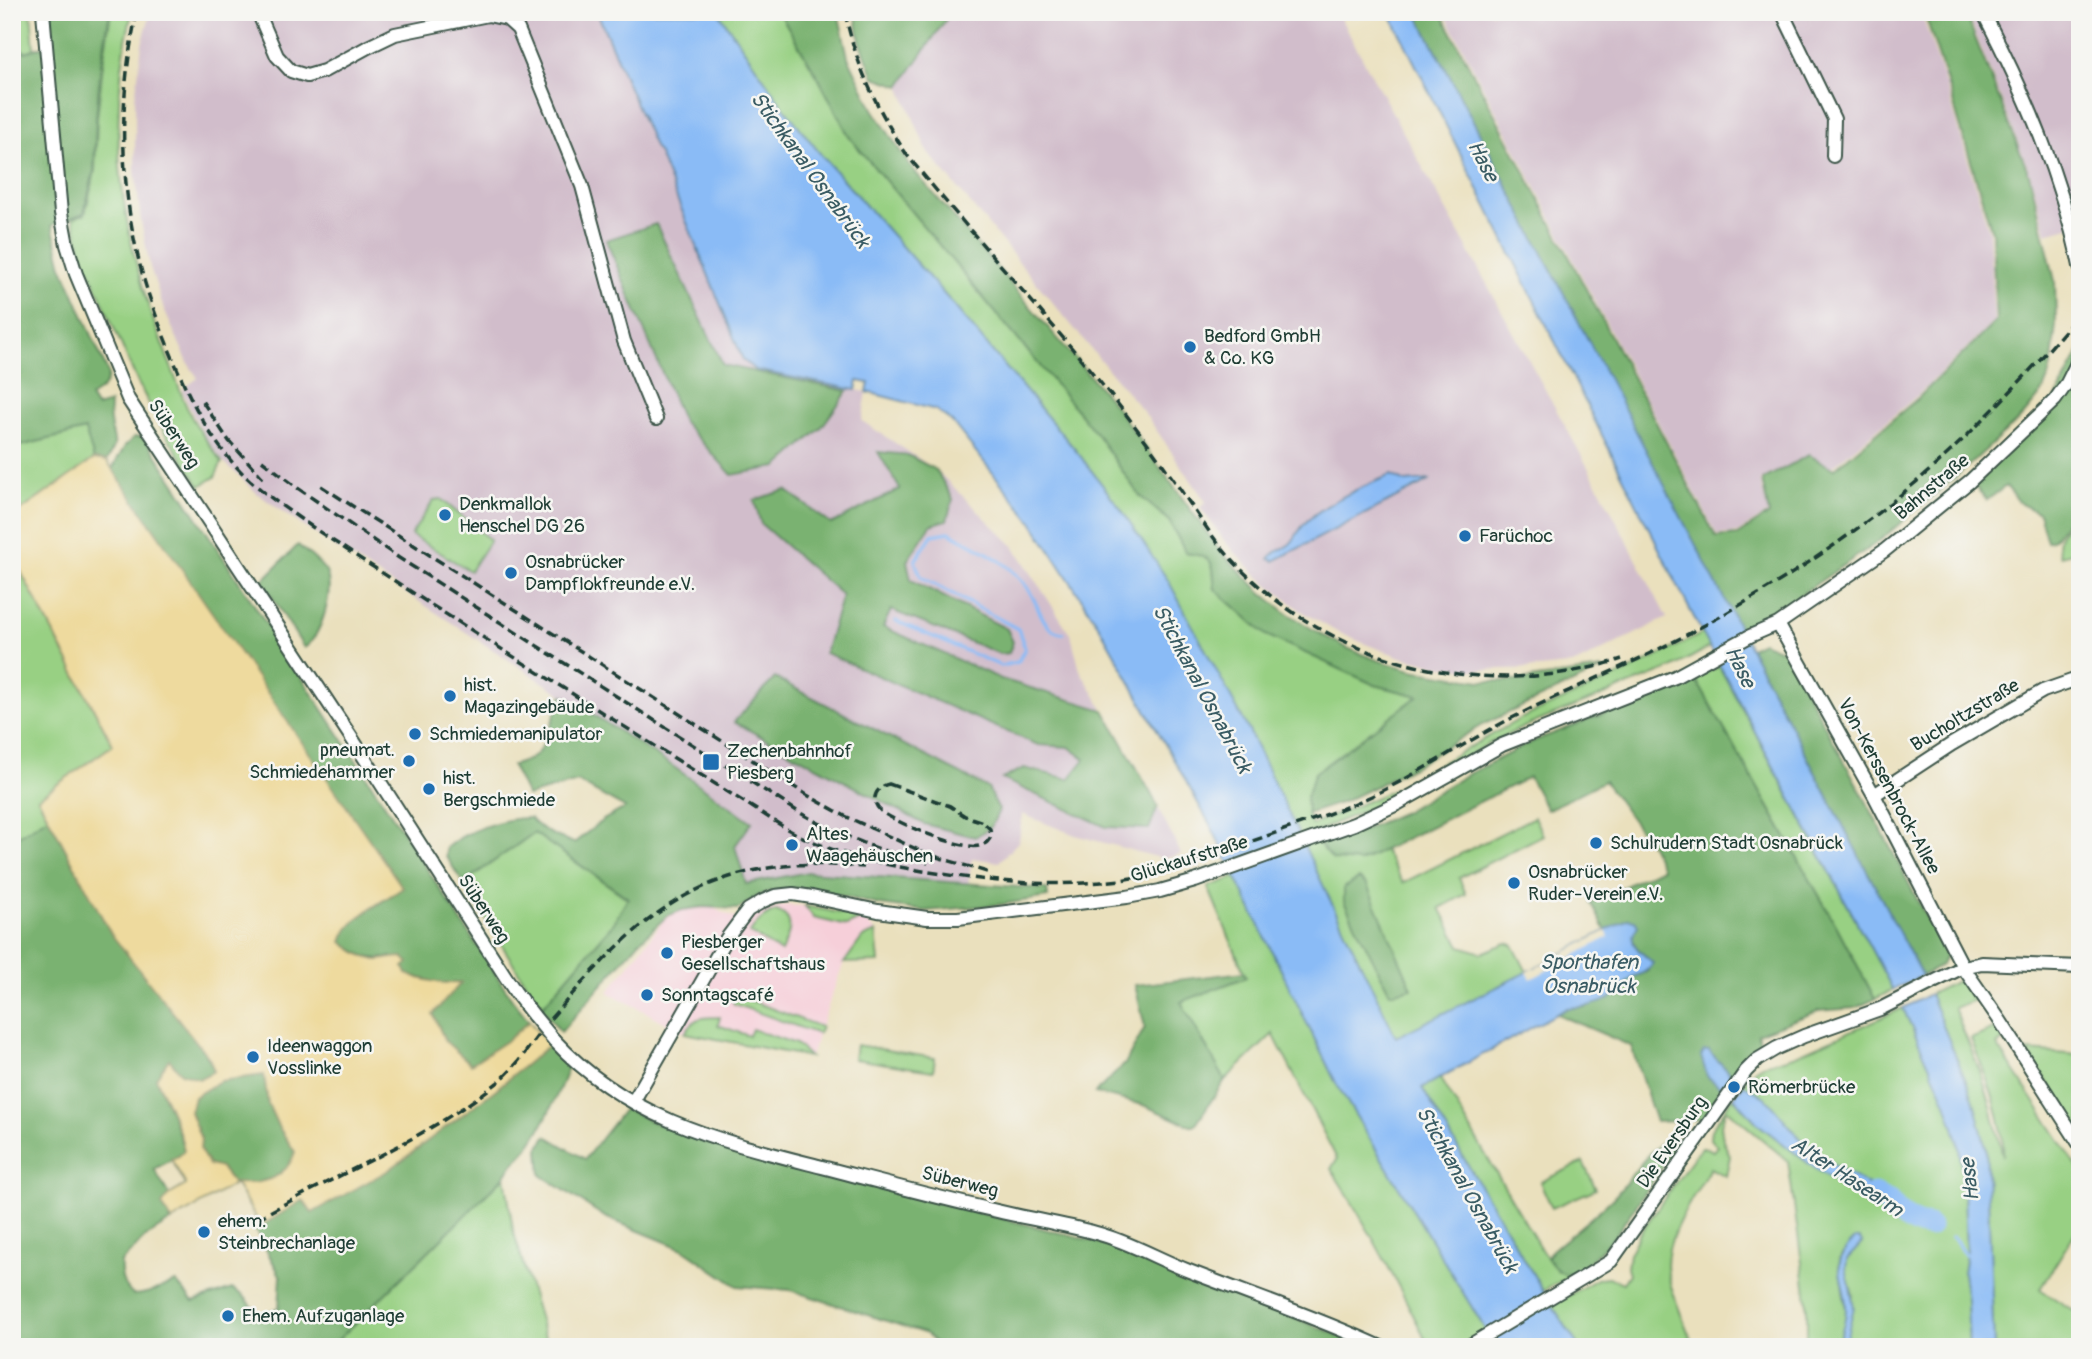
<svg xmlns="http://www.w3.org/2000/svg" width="2092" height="1359" font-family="Pangolin,sans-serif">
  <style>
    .built { fill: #f6cfd9 }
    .industrial { fill: #d1bdcb }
    .green { fill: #98d083; stroke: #5c865c; stroke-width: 2 }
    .forest { fill: #7ab271; stroke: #4c7852; stroke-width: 2 }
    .sand { fill: #eeda9e; stroke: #868c69; stroke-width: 2 }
    .water { fill: #8abbf6; stroke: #547c95; stroke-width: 2 }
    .pier { fill: #eae0bd }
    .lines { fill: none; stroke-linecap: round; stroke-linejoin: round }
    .stream { stroke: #8abbf6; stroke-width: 3.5 }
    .river { stroke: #8abbf6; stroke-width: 23 }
    .street-casing { stroke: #3d5549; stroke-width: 16 }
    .street { stroke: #fff; stroke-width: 12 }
    .rail { stroke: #1f3d34; stroke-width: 3.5; stroke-dasharray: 10 5; stroke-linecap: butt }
    .street-bridge-casing { stroke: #3d5549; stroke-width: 16; stroke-linecap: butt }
    .street-bridge { stroke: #fff; stroke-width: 12 }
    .poi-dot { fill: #1f6fb2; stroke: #f6f6f2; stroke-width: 2.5 }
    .labels { text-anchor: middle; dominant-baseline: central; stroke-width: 5; stroke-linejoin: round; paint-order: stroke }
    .poi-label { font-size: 19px; fill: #1f3d34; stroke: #f6f6f2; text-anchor: start }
    .street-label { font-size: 19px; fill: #1f3d34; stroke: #f6f6f2 }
    .water-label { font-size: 21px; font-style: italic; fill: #3a5c64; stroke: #f6f6f2 }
  </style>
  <rect width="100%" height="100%" fill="#f6f6f2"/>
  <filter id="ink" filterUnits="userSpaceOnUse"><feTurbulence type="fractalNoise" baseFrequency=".0143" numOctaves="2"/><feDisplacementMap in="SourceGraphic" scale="14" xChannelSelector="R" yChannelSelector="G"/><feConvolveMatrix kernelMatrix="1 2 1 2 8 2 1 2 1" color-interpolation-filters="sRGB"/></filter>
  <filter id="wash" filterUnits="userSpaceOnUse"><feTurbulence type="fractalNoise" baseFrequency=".00686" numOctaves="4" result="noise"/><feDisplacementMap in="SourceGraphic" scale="28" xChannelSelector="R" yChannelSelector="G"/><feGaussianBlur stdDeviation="1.57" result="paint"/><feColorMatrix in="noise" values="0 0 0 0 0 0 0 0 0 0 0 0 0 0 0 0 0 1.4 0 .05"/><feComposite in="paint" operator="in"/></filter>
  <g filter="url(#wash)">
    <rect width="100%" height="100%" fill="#eae0bd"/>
    <path class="built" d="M786 905 805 906 864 918 876 932 862 938 853 949 842 967 810 1057 685 1033 608 992 667 916 682 910 711 907 746 923 763 910Z"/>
    <path class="industrial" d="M151 12H597L655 148 658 153 743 360 759 371 867 392 862 421 936 470 1013 545 1071 635 1080 670 1139 770 1181 854 1164 859 1075 835 1022 814 1019 841 999 862 972 858 968 885 808 872 745 885 735 846 752 821 670 765 294 520 258 494 223 461 206 438 193 415 182 390 198 378 189 365 165 312 150 267 141 221 135 170V99L142 44Z
      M951 12H1337L1601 491 1667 618 1575 664 1540 668 1470 670 1436 665 1401 657 1368 645 1335 631 1300 610 1258 576 1226 543 1200 507 1206 502 1146 415 927 151 900 86Z
      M1444 12H1921L1945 83 1989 231 1994 321 1918 395 1832 467 1809 454 1760 480 1768 513 1737 533 1717 535Z
      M1967 12H2080V224L2046 233 2031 176Z"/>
    <path class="green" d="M12 12H31L34 49 25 52 12 40Z
      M111 12H132C103 131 122 247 168 359 176 378 182 399 192 418 201 434 212 448 222 462L215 477 200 486 163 430 138 383 82 254 73 218 85 214 95 172 97 119 103 64Z
      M718 12H779L819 79 850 138 1096 433 1139 495 1169 520 1186 553C1216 557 1212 561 1215 589L1266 635 1375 685 1419 696 1315 773 1307 814 1312 825 1391 791 1522 718 1627 672 1703 633 1710 647 1672 668 1526 726 1492 742 1394 797 1315 832 1319 844 1360 862 1384 850 1403 883 1534 817 1543 835 1459 878 1466 894 1440 908 1460 946 1482 953 1506 943 1513 945 1527 972 1396 1038 1249 731 1169 583 1123 512 1077 452 950 301 822 156 782 105Z
      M86 430 94 459 12 517V448Z
      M441 499 490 540 470 571 411 535 434 500Z
      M2080 516V551L2060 556C2054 537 2063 525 2080 516Z
      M12 555 113 745 38 798 48 817 12 840Z
      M1719 666 1893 990 1875 999 1837 927 1695 678Z
      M534 833 628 899 613 924 543 1006 523 979 463 883Z
      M1236 877 1336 1083 1496 1347H1429C1399 1285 1368 1226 1331 1169L1337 1159 1273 1034 1225 1080 1180 1002 1246 977 1208 887Z
      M805 906 864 918 847 926 814 918Z
      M776 911C798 918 788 937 781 952L750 933C757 922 764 915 776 911Z
      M876 932 879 962 844 963 862 938Z
      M1959 980 1968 984 1979 998 1954 1008 1981 1074 1991 1107 2003 1156C2006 1123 1984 1071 1971 1039L1998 1027 2004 1039 1997 1045 2080 1171V1225L2040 1289 2080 1315V1347H1994L1986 1148 1973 1098 1930 994Z
      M736 995 821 1027 818 1034 734 1004 732 999Z
      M1903 1008 1946 1102 1958 1140 1964 1183 1966 1254 1963 1273 1967 1300 1969 1347H1844L1853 1295 1845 1268 1847 1259 1862 1243 1860 1239H1855L1841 1256 1839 1265 1846 1309 1845 1322 1836 1347H1807V1300L1788 1161 1726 1109 1721 1125 1723 1140 1730 1156 1726 1176 1710 1168C1694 1197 1661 1241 1668 1274 1672 1296 1686 1325 1694 1347H1579L1552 1305 1599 1278 1608 1277 1623 1283 1629 1274 1627 1267 1629 1254 1640 1233 1696 1154 1701 1148H1706L1713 1151 1717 1146 1710 1138 1711 1130 1733 1097 1758 1124 1817 1170 1868 1200 1879 1201 1898 1213 1847 1173 1816 1154 1805 1144 1762 1095 1743 1084 1754 1070 1760 1066 1796 1055Z
      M720 1017 718 1025 749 1036 752 1029 796 1044 810 1057 685 1033C696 1015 701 1018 720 1017Z
      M856 1045 935 1058 933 1071 854 1059Z
      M2027 1051 2080 1055V1133Z
      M1440 1077 1542 1251C1553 1265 1555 1275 1575 1273L1543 1291 1422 1088Z
      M1583 1162 1596 1189 1552 1208 1540 1182Z
      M505 1176 513 1230 548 1347H331Z"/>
    <path class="forest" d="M51 12H110L101 64 96 119 94 171 84 213 52 225 62 266 108 373C108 387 100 390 90 397L96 407 110 403C110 409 109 415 110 421 112 443 120 438 107 461L94 459 85 430 12 448V40L25 52 53 43Z
      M779 12H838L848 57 873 109 909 165 1113 403 1222 553 1261 592 1284 611 1317 632 1347 648 1377 660 1411 670 1481 681H1515L1603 669 1482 725 1415 766 1378 785 1343 802 1307 814 1306 797 1315 773 1418 696 1375 685 1266 635 1215 589C1212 561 1216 557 1186 553L1169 521 1139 495 1096 433 850 138 819 79Z
      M855 12H951L900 86 874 77 860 41Z
      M1416 12H1441L1716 537 1737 535 1769 514 1762 480 1809 455 1834 469 1918 398 1996 321 1992 232 1947 82 1924 12H1965L2030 177 2055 281 2056 324 2052 361 2048 378 2042 393 2023 416 1957 476 1879 541 1771 615 1740 630Z
      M656 224 723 365 848 391 820 429 777 467 732 475 683 422 606 240Z
      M2080 350V510L2067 520 2054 539 2047 542 2039 513 2021 504 2006 486 1987 500 1970 481 2055 400Z
      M134 437H141L147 441 512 999 529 1021 509 1039 471 1064 445 1041 433 1014 460 983 441 984 407 974 404 967 392 957C370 962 360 955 342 942 348 916 383 904 402 888L112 469 125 446Z
      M878 452 908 455 936 470 953 499 947 520 931 525 907 561 911 580 1007 629 1013 642 1009 653 1000 654 891 610 883 627 1001 679 1104 710 1158 806 1149 829 1106 827 1002 779 1024 768 1069 779 1085 759 1069 747 1038 745 825 653 842 595 761 524 754 500 786 490 831 524 900 489Z
      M298 545C307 553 320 562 326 572 335 590 321 638 304 648L262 581Z
      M1762 642 1784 651 1865 799 1946 955 1942 965 1922 976 1750 648Z
      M775 678 988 788 999 810 991 827 975 837 924 824 734 722Z
      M1695 678 1837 927 1875 999 1855 1008 1818 1011 1757 1034 1762 1047 1747 1060 1734 1078 1709 1051 1707 1076 1725 1091C1719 1099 1713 1111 1705 1118 1701 1121 1665 1121 1656 1122L1631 1046 1557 1014 1567 1008 1586 1007 1617 993 1629 980 1648 971 1647 957C1629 944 1634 938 1628 919L1606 931 1591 903 1662 868 1652 847 1604 781 1547 810 1529 777 1360 862 1333 860 1319 844 1365 829 1402 813 1466 775 1534 741Z
      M563 695 671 765 752 822 735 846 746 884 808 872 1047 889 1048 897 997 905 925 911 880 905 811 889 796 888 772 891 760 895 738 909 703 907 682 910 667 916 639 942 561 1032 541 1008 613 924 628 898 534 833 463 883 446 856V848C464 831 506 817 530 818 543 832 557 837 574 843L603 820 625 808 578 782 527 796 512 766C518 763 528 761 533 757 549 745 553 711 563 695Z
      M48 817 77 871 178 1017 209 1059 214 1071 199 1079 181 1073 156 1078 173 1117 184 1150 179 1156 154 1169 169 1195 162 1205 171 1221 147 1236 121 1262C120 1276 122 1285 133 1295 148 1295 162 1287 176 1282L193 1302 232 1289 243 1295 260 1316 279 1307 281 1277 255 1229 303 1200 312 1213 389 1170 495 1090 549 1045 568 1068C558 1094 546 1122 529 1146 521 1157 510 1164 505 1176L331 1347H12V840Z
      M1359 879 1367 885 1412 988 1390 993 1344 902V887Z
      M1244 972 1246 977 1181 1002 1225 1080 1195 1125H1189L1143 1105 1095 1093 1125 1064 1145 1027 1135 985Z
      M264 1075 268 1104 278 1126 295 1152 291 1165 273 1178 252 1184H234L221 1168 209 1165 200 1150 201 1139 190 1112 194 1097 220 1081Z
      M625 1108C658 1126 691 1138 726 1149L1096 1242 1123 1251 1338 1335 1362 1347H939L927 1334 790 1290 737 1286 683 1249 605 1217 541 1175 539 1149 546 1136 585 1159Z
      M1676 1137 1681 1140 1614 1237 1595 1256 1575 1273 1564 1274 1557 1270 1547 1258 1551 1251C1572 1233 1595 1216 1614 1197 1631 1179 1652 1141 1676 1137Z"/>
    <path class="sand" d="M94 459 107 461 403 888C383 901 347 919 342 942 352 950 366 960 379 960 387 959 394 957 403 957L409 963 404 967 407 974C427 981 440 984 461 983L433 1014 445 1041 471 1064 509 1039 529 1021 549 1045 495 1090 389 1170 312 1213 303 1200 261 1226 235 1183C261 1185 286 1179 295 1152L278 1126 268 1104 264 1075 220 1081 194 1097 190 1112 201 1139 200 1150 209 1165 221 1168 234 1184 172 1221 162 1205 169 1195 186 1185 171 1159 179 1156 184 1150C179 1125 166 1102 156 1078L169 1059 181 1073 199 1079 214 1071 209 1058 111 934 38 798 113 745 12 555V517Z"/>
    <path class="water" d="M597 12H718L782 105 822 156 950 301 1077 452 1123 512 1169 582 1249 731 1396 1037 1527 972 1628 919 1635 920 1638 926C1624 944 1641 951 1653 963 1647 973 1641 973 1631 979 1625 983 1621 990 1615 995 1601 1005 1585 1007 1567 1008L1422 1088 1543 1291 1579 1347H1496L1336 1083 1212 828 1099 626 1032 522 952 422 936 410 867 392 869 383 858 381 856 390 755 370 743 360 658 152 655 149Z
      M1389 12H1416L1922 976 1893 990 1689 608Z
      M1391 475 1406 482 1431 480 1274 561 1269 559C1274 550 1284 550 1291 543 1297 536 1300 527 1308 520 1330 500 1364 486 1391 475Z
      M1930 994 1973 1098 1986 1148 1994 1347H1969L1967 1300 1963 1273 1966 1254 1964 1183 1958 1140 1946 1102 1903 1008Z
      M1704 1051H1709L1734 1078 1725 1091 1707 1076 1701 1056Z
      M1743 1084 1766 1098 1805 1144 1815 1154 1892 1199 1900 1208 1898 1213 1879 1202 1868 1200 1817 1170 1758 1124 1734 1097Z
      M1855 1239H1860L1862 1243 1847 1259 1846 1268 1854 1307 1844 1347H1836C1840 1335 1846 1323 1846 1310 1847 1279 1826 1266 1855 1239Z"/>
    <path class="pier" d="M1606 931 1609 937 1531 979 1527 972Z"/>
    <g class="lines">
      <path class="stream" d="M896 621 1001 666 1018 662 1025 648 1018 629 921 577 915 561 932 535 949 532C977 548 1010 561 1028 589 1039 604 1042 632 1063 633
        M1952 1237C1960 1241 1958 1252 1968 1255"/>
      <path class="river" d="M1874 1195 1889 1202 1898 1213 1917 1224 1929 1226"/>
    </g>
  </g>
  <g filter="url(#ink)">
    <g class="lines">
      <defs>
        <path id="street" d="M43 12 61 213 67 245 76 274 128 399 351 737 516 993 534 1016
          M258 12 277 56 291 71 307 76 324 71 368 47 395 34 488 15 507 19 518 29 582 186 624 341 656 419
          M1782 12 1834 119 1833 156
          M1983 12C2025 93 2061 176 2080 266
          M1778 624 1874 795 1963 967 2001 1022 2080 1145
          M1874 795 1952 744 2043 691 2080 678
          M554 1040C628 1120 721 1141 822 1167 880 1182 939 1198 997 1211 1030 1219 1063 1224 1096 1233 1128 1241 1158 1259 1189 1271 1253 1296 1319 1318 1381 1347
          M633 1102 727 938 748 910 763 901 775 896 793 894 812 897 878 911 927 918H958L1127 897 1160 891 1195 881 1354 824 1397 804 1502 745 1675 677 1750 636 1778 624 1884 551 1970 481 2055 400 2067 383 2076 365 2080 350
          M1467 1347 1611 1261 1746 1071 1757 1060 1777 1048 1804 1036 1880 1009 1963 967 1982 963 2080 967"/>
      </defs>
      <use href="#street" class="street-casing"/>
      <use href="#street" class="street"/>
      <path class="rail" d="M137 12C119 92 119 177 138 257 145 288 157 319 169 349 186 390 203 429 233 463 258 491 288 510 318 531 356 556 395 581 433 606 551 680 669 755 787 829 836 856 888 866 943 874 1000 883 1062 887 1120 880 1164 874 1205 858 1247 843 1291 827 1336 813 1378 793 1425 770 1468 740 1514 717 1571 688 1631 665 1688 634 1782 584 1876 522 1954 448 1998 406 2041 360 2080 313
        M845 12C855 64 878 111 907 155 974 237 1046 315 1113 398 1137 428 1160 460 1182 492 1196 512 1209 533 1225 552 1321 663 1483 704 1622 659
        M202 401 229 441 263 478
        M262 460 299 489 399 558 797 811C838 835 882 852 928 863
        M321 486 807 795 845 816 927 854
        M889 784 950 806 965 816 983 822 990 829 991 836C989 841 986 844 979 846 961 850 897 823 882 812 869 802 875 787 889 784Z
        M920 852 987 872
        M257 1219C337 1174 425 1140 497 1083 520 1064 533 1040 551 1018 623 936 680 873 795 865 818 863 841 866 864 867"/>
      <defs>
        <path id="street-bridge" d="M534 1016 554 1040"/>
      </defs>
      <use href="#street-bridge" class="street-bridge-casing"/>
      <use href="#street-bridge" class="street-bridge"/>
    </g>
  </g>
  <g class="poi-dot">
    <circle cx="1190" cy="347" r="7"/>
    <circle cx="445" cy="515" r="7"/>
    <circle cx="1465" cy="536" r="7"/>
    <circle cx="511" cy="573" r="7"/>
    <circle cx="450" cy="696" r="7"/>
    <circle cx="415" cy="734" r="7"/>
    <circle cx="409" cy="761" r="7"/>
    <rect x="702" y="753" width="18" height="18" rx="3.5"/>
    <circle cx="429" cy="789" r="7"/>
    <circle cx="1596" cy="843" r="7"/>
    <circle cx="792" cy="845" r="7"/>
    <circle cx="1514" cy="883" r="7"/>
    <circle cx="667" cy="953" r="7"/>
    <circle cx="647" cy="995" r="7"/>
    <circle cx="253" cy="1057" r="7"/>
    <circle cx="1734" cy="1087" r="7"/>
    <circle cx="204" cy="1232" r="7"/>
    <circle cx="228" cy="1316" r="7"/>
  </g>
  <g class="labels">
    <g class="poi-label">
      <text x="1204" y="336">Bedford GmbH<tspan x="1204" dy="22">&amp; Co. KG</tspan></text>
      <text x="459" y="504">Denkmallok<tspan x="459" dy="22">Henschel DG 26</tspan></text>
      <text x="1479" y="536">Farüchoc</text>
      <text x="525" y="562">Osnabrücker<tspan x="525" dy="22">Dampflokfreunde e.V.</tspan></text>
      <text x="464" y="685">hist.<tspan x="464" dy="22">Magazingebäude</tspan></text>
      <text x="429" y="734">Schmiedemanipulator</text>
      <text x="395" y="750" text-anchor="end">pneumat.<tspan x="395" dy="22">Schmiedehammer</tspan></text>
      <text x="727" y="751">Zechenbahnhof<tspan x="727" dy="22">Piesberg</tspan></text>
      <text x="443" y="778">hist.<tspan x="443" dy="22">Bergschmiede</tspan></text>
      <text x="806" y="834">Altes<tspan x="806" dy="22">Waagehäuschen</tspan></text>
      <text x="1610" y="843">Schulrudern Stadt Osnabrück</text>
      <text x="1528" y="872">Osnabrücker<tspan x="1528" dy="22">Ruder-Verein e.V.</tspan></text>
      <text x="681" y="942">Piesberger<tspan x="681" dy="22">Gesellschaftshaus</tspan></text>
      <text x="661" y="995">Sonntagscafé</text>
      <text x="267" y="1046">Ideenwaggon<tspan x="267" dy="22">Vosslinke</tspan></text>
      <text x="1748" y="1087">Römerbrücke</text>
      <text x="218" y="1221">ehem.<tspan x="218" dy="22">Steinbrechanlage</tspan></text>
      <text x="242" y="1316">Ehem. Aufzuganlage</text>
    </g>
    <g class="street-label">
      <text transform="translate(174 434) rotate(57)">Süberweg</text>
      <text transform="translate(1932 487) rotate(-40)">Bahnstraße</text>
      <text transform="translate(1965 715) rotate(-31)">Bucholtzstraße</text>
      <text transform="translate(1889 786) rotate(62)">Von-Kerssenbrock-Allee</text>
      <text transform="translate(1189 859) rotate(-17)">Glückaufstraße</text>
      <text transform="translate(484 909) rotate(57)">Süberweg</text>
      <text transform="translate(1672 1142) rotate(-55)">Die Eversburg</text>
      <text transform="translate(960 1182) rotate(14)">Süberweg</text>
    </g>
    <g class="water-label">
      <text transform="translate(1483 161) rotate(63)">Hase</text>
      <text transform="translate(810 170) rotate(54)">Stichkanal Osnabrück</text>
      <text transform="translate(1740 667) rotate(64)">Hase</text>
      <text transform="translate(1202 689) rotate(62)">Stichkanal Osnabrück</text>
      <text x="1589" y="962">Sporthafen<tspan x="1589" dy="24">Osnabrück</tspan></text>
      <text transform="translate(1847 1177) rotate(33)">Alter Hasearm</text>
      <text transform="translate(1970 1180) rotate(-96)">Hase</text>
      <text transform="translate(1467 1190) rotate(61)">Stichkanal Osnabrück</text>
    </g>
  </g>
  <rect width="2092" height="1359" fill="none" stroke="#f6f6f2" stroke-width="42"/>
</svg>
